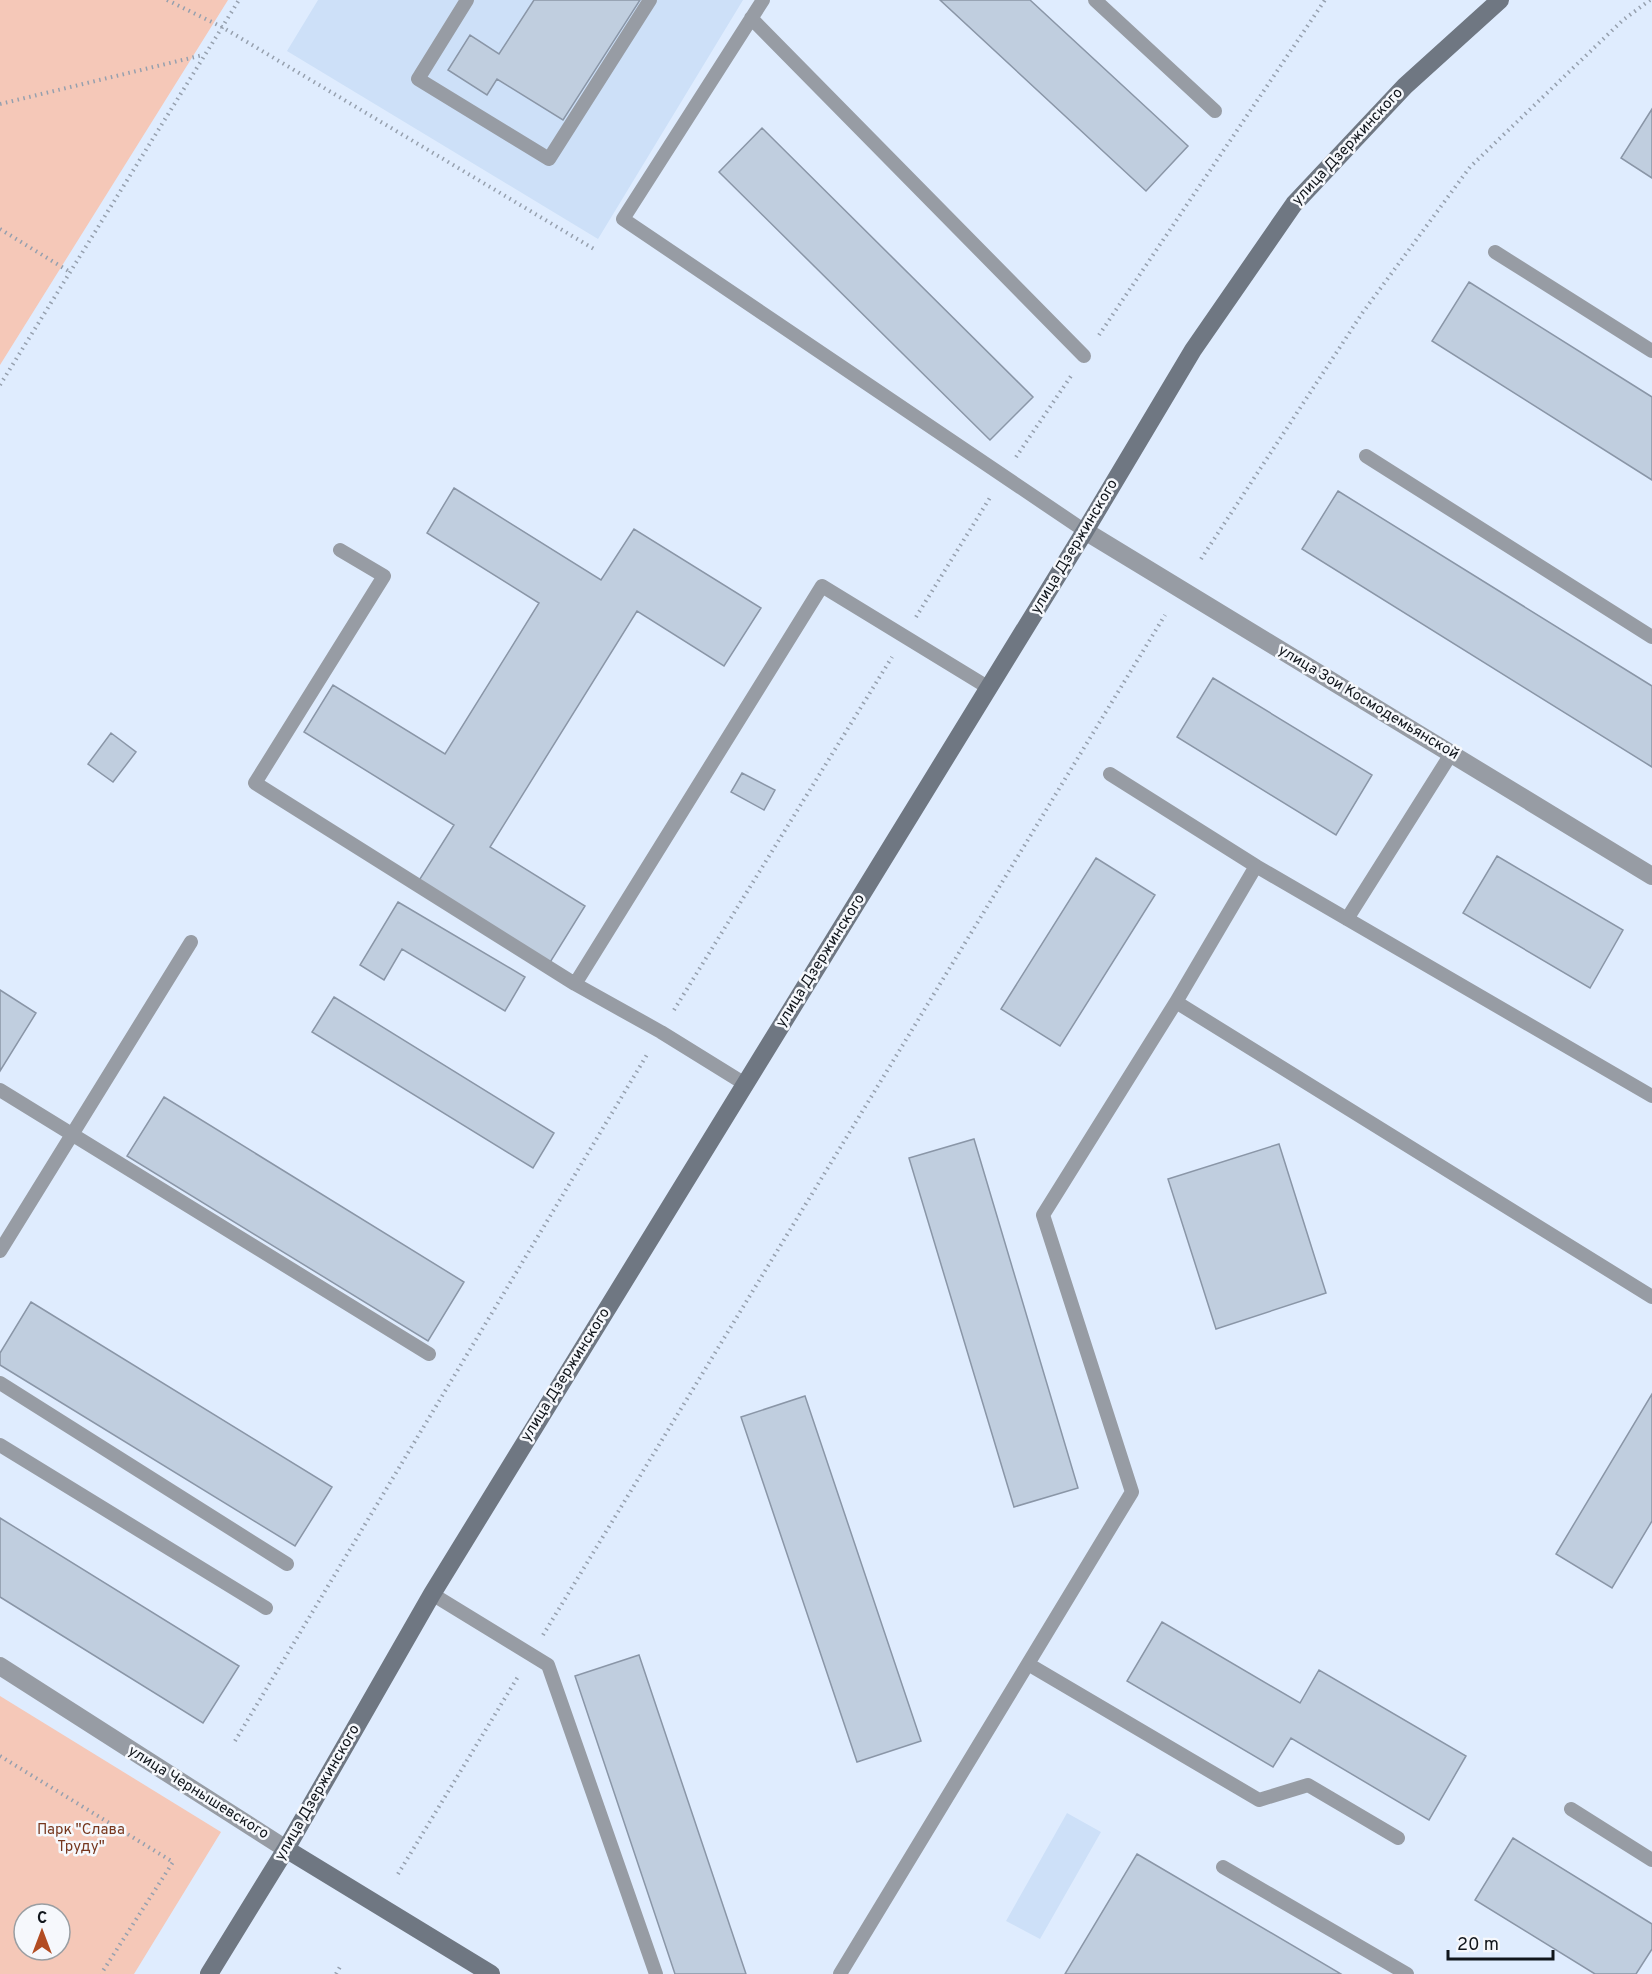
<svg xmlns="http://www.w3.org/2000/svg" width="1652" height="1974" font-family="Overpass,sans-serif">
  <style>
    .built { fill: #cde0f8 }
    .green { fill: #f5c8b8; fill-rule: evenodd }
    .building { fill: #c0cedf; stroke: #8a96a7; stroke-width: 1.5 }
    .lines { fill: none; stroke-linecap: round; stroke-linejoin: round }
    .path { stroke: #96a0ae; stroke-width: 4; stroke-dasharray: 1.5 4.5; stroke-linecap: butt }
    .lane { stroke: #979ca4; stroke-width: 14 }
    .street { stroke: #979ca4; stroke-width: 18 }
    .secondary { stroke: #6f7782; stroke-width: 18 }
    .labels { text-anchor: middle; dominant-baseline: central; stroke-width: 5; stroke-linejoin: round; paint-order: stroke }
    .street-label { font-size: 15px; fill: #11161c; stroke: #f6f8fc }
    .park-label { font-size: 15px; fill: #76371e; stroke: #f6f8fc }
  </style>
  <rect width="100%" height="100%" fill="#dfecfe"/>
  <path class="built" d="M318 0H743L598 239 287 51Z
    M1067 1813 1101 1832 1040 1939 1006 1921Z"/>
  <path class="green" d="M0 0H228L0 365Z
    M0 1696 221 1832 134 1974H0ZM24 1914H60V1950H24Z"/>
  <path class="building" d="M534 0H640L563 120 497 79 487 95 448 70 470 35 499 54Z
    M940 0H1030L1188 146 1146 191Z
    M1652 109V178L1621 158Z
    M762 128 1033 397 990 440 719 172Z
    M1469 282 1652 397V480L1432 341Z
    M454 488 601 580 634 529 761 608 724 666 637 611 490 847 585 906 549 964 418 882 454 825 304 732 333 685 445 754 539 603 427 533Z
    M1338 491 1652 686V767L1302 549Z
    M1213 678 1372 775 1336 835 1177 737Z
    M111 733 136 752 113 782 88 764Z
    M742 773 775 790 764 810 731 792Z
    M1497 856 1623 930 1590 988 1463 913Z
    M1096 858 1155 895 1060 1046 1001 1009Z
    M398 902 525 977 505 1011 402 949 384 980 360 965Z
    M0 990 36 1013 0 1071Z
    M334 997 554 1133 533 1168 312 1032Z
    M164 1097 464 1282 428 1341 127 1156Z
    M974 1139 1078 1488 1014 1507 909 1158Z
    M1279 1144 1326 1293 1216 1329 1168 1179Z
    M31 1302 332 1487 295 1546 0 1365V1353Z
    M1652 1394V1521L1612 1588 1556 1554Z
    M805 1396 921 1741 857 1762 741 1417Z
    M0 1518 239 1666 203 1723 0 1597Z
    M1162 1622 1300 1703 1319 1670 1466 1756 1429 1820 1291 1738 1273 1767 1127 1681Z
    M639 1655 746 1974H675L575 1676Z
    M1513 1838 1652 1924V1949L1636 1974H1595L1475 1900Z
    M1137 1854 1341 1974H1065Z"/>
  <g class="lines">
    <path class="path" d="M167 0 222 27 594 249
      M0 104 203 55
      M0 229 70 272
      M1099 335 1325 0
      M0 385 239 0
      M1016 457 1071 376
      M1201 559 1363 312 1470 167 1623 20 1650 0
      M916 617 991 496
      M674 1010 892 657
      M543 1635 1165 615
      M235 1741 648 1053
      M0 1756 173 1862 101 1974
      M398 1874 519 1675
      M336 1974 341 1965"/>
    <path class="lane" d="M467 0 418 79 549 159 650 0
      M763 0 623 219 1085 531
      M1095 0 1215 111
      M751 18 1084 356
      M1495 252 1652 351
      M1366 456 1652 637
      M340 550 384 576 255 783 575 984 661 1032 745 1084
      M1110 774 1256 866
      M1347 919 1451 754
      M575 984 822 586 989 688
      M1176 1002 1652 1297
      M0 1090 429 1354
      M0 1251 191 942
      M0 1383 287 1564
      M0 1445 266 1608
      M432 1594 548 1665 656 1974
      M1028 1664 1259 1800 1308 1785 1398 1838
      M1571 1809 1652 1860
      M1223 1867 1407 1974
      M840 1974 1132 1492 1043 1215 1176 1002 1256 866 1652 1096"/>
    <path class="street" d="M1085 531 1652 876
      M0 1666 286 1849"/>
    <path class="secondary" d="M286 1849 491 1974
      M209 1974 286 1849 432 1594 1085 531 1193 350 1294 204 1405 86 1500 0"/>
  </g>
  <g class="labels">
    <g class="street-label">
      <text transform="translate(1348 147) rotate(-47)">улица Дзержинского</text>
      <text transform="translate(1075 547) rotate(-59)">улица Дзержинского</text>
      <text transform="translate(1368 703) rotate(31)">улица Зои Космодемьянской</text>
      <text transform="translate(821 961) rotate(-58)">улица Дзержинского</text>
      <text transform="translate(566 1375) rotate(-58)">улица Дзержинского</text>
      <text transform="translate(198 1793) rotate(32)">улица Чернышевского</text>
      <text transform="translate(318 1793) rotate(-60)">улица Дзержинского</text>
    </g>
    <g class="park-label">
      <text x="81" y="1830">Парк "Слава<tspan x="81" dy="17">Труду"</tspan></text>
    </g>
  </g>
  <g transform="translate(42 1932)"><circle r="28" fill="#f6f8fc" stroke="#9a9ea2" stroke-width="1.5"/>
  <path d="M0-4.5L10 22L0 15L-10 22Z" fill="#b24c22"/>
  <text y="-9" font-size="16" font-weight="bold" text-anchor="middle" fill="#11161c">С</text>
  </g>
  <path d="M1448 1950v9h105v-9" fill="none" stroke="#11161c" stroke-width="3"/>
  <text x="1457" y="1950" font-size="18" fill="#11161c" stroke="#f6f8fc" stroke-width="4.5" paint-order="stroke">20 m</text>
</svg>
